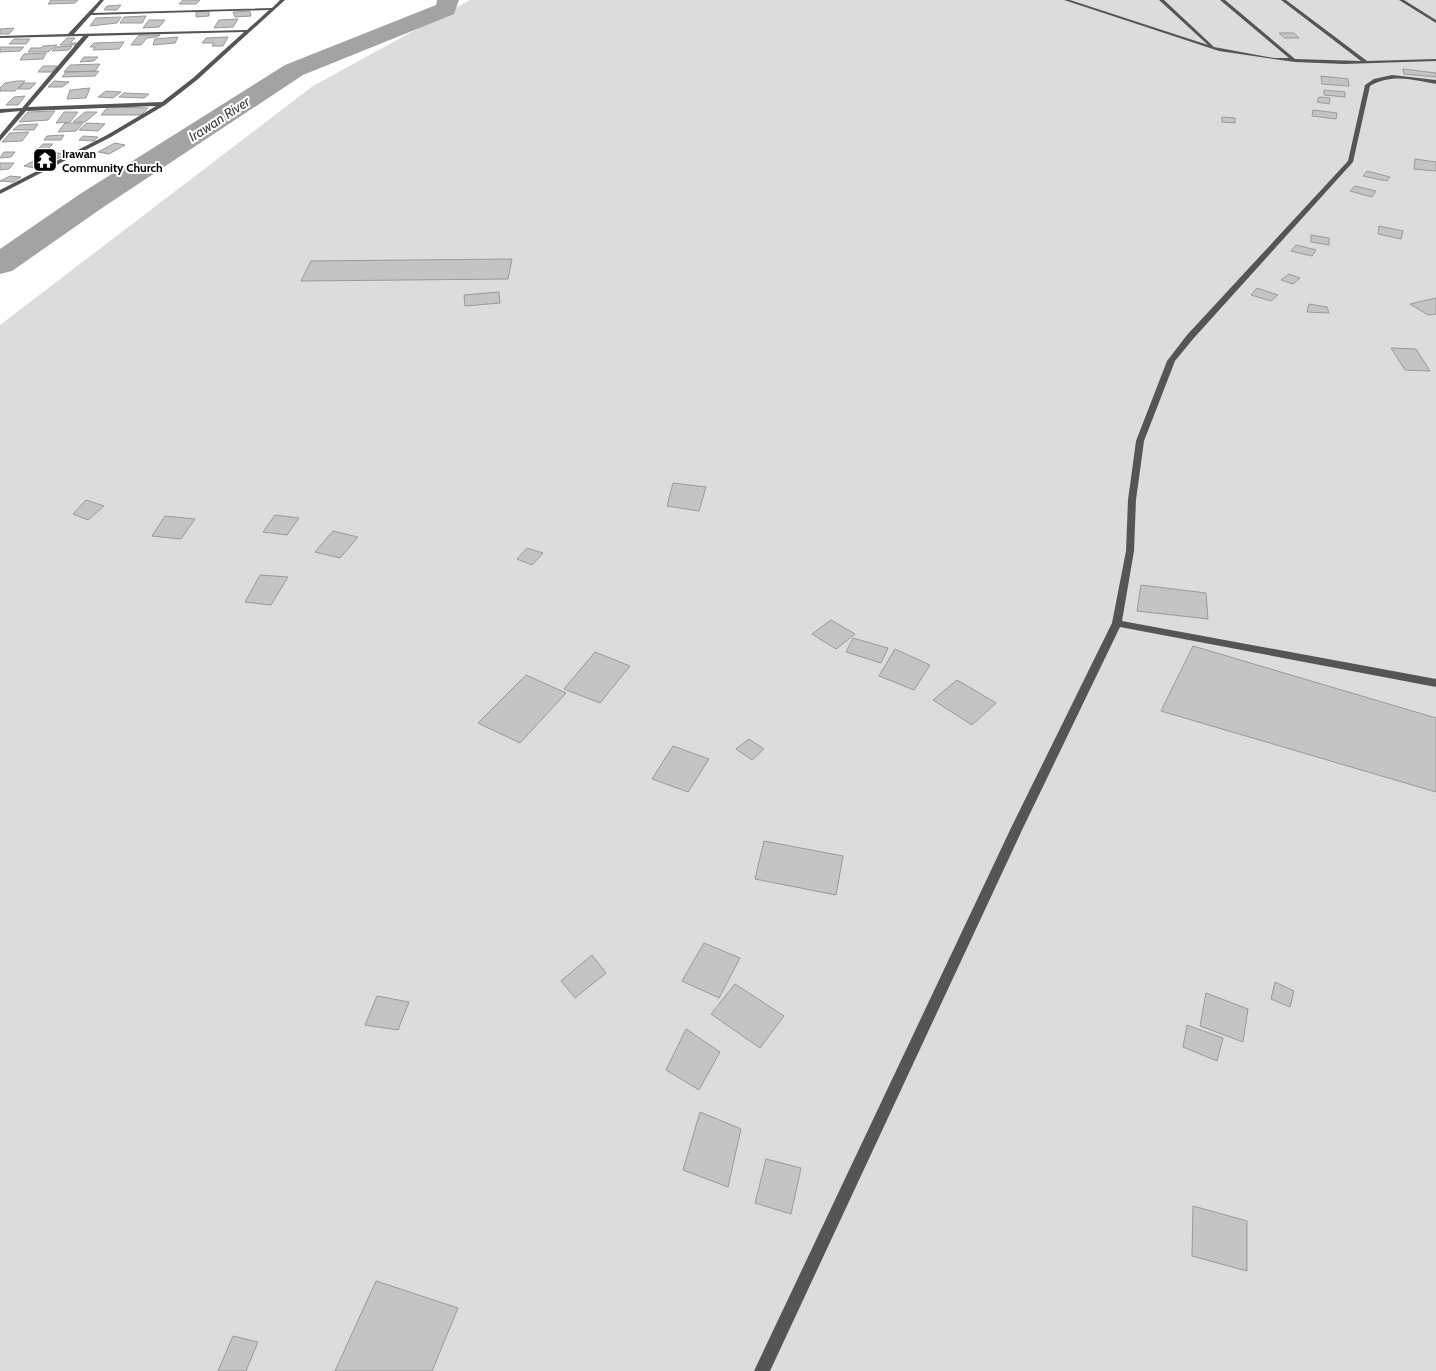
<svg xmlns="http://www.w3.org/2000/svg" width="1436" height="1371" font-family="Cabin,sans-serif">
  <style>
    .green { fill: #dcdcdc }
    .lines { fill: none; stroke-linecap: round; stroke-linejoin: round }
    .river { fill: #a3a3a3; fill-rule: evenodd }
    .building { fill: #c4c4c4; stroke: #999 }
    .street { fill: #555; fill-rule: evenodd }
    .labels { text-anchor: middle; dominant-baseline: central; stroke-width: 4; stroke-linejoin: round; paint-order: stroke }
    .far-poi-label { font-size: 12px; font-weight: bold; fill: #000; stroke: #fff; text-anchor: start }
    .far-water-label { font-size: 14px; font-style: italic; fill: #444; stroke: #fff }
  </style>
  <rect width="100%" height="100%" fill="#fff"/>
  <path class="green" d="M470 0H1436V1371H0V325L313 86Z"/>
  <g class="lines">
    <path class="river" d="M437 0H459L454 14 303 75 102 208 12 271 0 274V249L80 194 285 65 436 5Z"/>
  </g>
  <path class="building" d="M51 0H78L75 3 48 4Z
    M183 0H200L196 4H179Z
    M121 5 117 10H104L107 6Z
    M209 11V16L196 17V12Z
    M250 11 251 16 235 17 233 12Z
    M146 16 142 23H120L124 17Z
    M121 17 117 23 90 26 96 18Z
    M238 19 233 27 214 28 219 20Z
    M149 20H165L159 27 143 28Z
    M14 28 9 34H0V29Z
    M1279 33H1294L1299 38H1284Z
    M139 35H160L157 37 147 38 141 45H131Z
    M178 37 175 43 153 45 155 39Z
    M228 37 223 46H212L214 43H202L206 38Z
    M67 38H75L70 43H78L75 45H60Z
    M14 39H30L26 44H9Z
    M124 42 119 49 93 50 95 47H90L94 43Z
    M57 45 48 52H28L31 48H41L43 46Z
    M72 46 69 50 52 51 56 47Z
    M0 47H24L20 51 0 52Z
    M46 53 43 59 20 60 24 54Z
    M84 57H98L94 61 80 62Z
    M100 64 95 71 64 72 70 65Z
    M43 66H57L52 72H38Z
    M1403 69 1436 73V77L1404 74Z
    M99 71 95 76 62 77 66 72Z
    M1321 76 1348 79 1349 86 1322 84Z
    M17 81H25L15 91H0V88L5 83Z
    M54 81 69 82 62 87H48Z
    M24 83H36L30 89H18Z
    M90 88 86 98 67 99 70 90Z
    M1324 90 1345 92V97L1324 95Z
    M106 91 121 92 113 98 98 97Z
    M124 93 149 94 144 98 119 97Z
    M25 96 18 105H6L14 97Z
    M1319 97 1330 98 1329 104 1317 102Z
    M108 107 148 108 141 115H101Z
    M1313 110 1337 113 1336 119 1312 116Z
    M55 111 48 120 19 122 28 112Z
    M64 112H78L70 122 56 123Z
    M85 112H97L85 122H73Z
    M1222 117 1235 118V123L1222 122Z
    M65 123H83L76 131 58 132Z
    M87 123 105 124 98 131 79 130Z
    M38 124 34 130H13L19 125Z
    M29 132 22 141 2 142 10 133Z
    M64 135 61 140H44L47 136Z
    M83 136 98 137 94 141 79 140Z
    M115 143 125 145 109 154 98 152Z
    M43 144H53L47 150H37Z
    M4 152H15L11 157 0 158Z
    M50 152 66 154 40 169 24 166Z
    M1415 159 1436 162V171L1414 169Z
    M0 163H14L9 169 0 170Z
    M1367 171 1390 177 1387 181 1363 176Z
    M10 176 21 177 13 182 0 181Z
    M1355 186 1376 191 1372 197 1350 191Z
    M1379 226 1403 231 1401 239 1378 234Z
    M1311 235 1329 238V245L1311 242Z
    M1296 245 1316 250 1312 256 1291 251Z
    M512 259 508 279 301 281 311 261Z
    M1289 274 1300 278 1293 284 1281 280Z
    M1257 288 1278 295 1271 301 1251 295Z
    M499 292 500 303 465 306 464 295Z
    M1436 298V314L1428 315 1410 304Z
    M1309 304 1327 307 1329 313 1307 312Z
    M1391 348 1416 349 1430 371 1405 370Z
    M673 483 706 487 699 511 667 506Z
    M86 500 104 506 88 520 73 514Z
    M275 515 299 518 287 535 263 532Z
    M165 516 195 519 181 539 152 536Z
    M333 531 358 537 340 558 315 552Z
    M527 548 543 553 532 565 517 559Z
    M260 575 288 577 271 605 245 602Z
    M1141 585 1206 593 1208 619 1137 611Z
    M831 620 855 634 836 649 812 634Z
    M853 638 888 648 881 663 846 652Z
    M1193 646 1436 718V792L1161 711Z
    M895 649 930 665 914 690 879 676Z
    M595 652 630 666 600 703 564 689Z
    M526 675 566 693 520 743 478 723Z
    M957 680 996 703 972 725 933 700Z
    M749 739 764 749 752 760 736 749Z
    M673 746 709 759 688 792 652 779Z
    M764 841 843 856 836 895 755 879Z
    M704 943 740 958 719 998 682 981Z
    M592 955 606 973 575 998 561 981Z
    M1275 982 1294 991 1290 1007 1271 999Z
    M735 984 784 1016 760 1048 711 1014Z
    M1206 993 1248 1009 1243 1042 1200 1026Z
    M377 996 409 1002 398 1030 365 1025Z
    M1187 1025 1223 1038 1217 1061 1183 1047Z
    M686 1029 720 1052 699 1090 666 1070Z
    M700 1112 741 1129 728 1187 683 1170Z
    M766 1159 801 1168 791 1214 755 1203Z
    M1193 1206 1247 1221V1271L1192 1256Z
    M376 1281 458 1308 432 1371H335Z
    M233 1336 258 1342 246 1371H218Z"/>
  <g class="lines">
    <path class="street" d="M100 0H104L93 13 272 8 280 0H285L197 80 165 105 111 137 0 194V190L107 135 156 106 26 111 0 141V135L20 111 0 113V109L22 108 83 36 0 38V36L68 34ZM269 10 247 30 74 34 91 15ZM244 32 193 78 162 102 28 107 89 36Z
      M1064 0H1070L1208 45 1159 0H1164L1214 47 1274 58H1289L1220 0H1225L1295 59 1361 61 1281 0H1286L1367 61 1436 59V61L1344 64 1295 62 1219 51Z
      M1399 0H1404L1436 20V23Z
      M1392 75 1436 80V84C1414 80 1391 73 1370 86L1353 162 1193 339 1175 361 1144 441 1136 500 1134 551 1122 621 1436 679V687L1120 627 1023 828 770 1371H754L1011 828 1112 623 1126 551 1128 500 1136 441 1167 361 1187 335 1348 161 1365 85 1374 79Z"/>
  </g>
  <defs>
    <symbol id="temple-square" viewBox="-11 -11 22 22"><rect x="-9" y="-9" width="18" height="18" rx="4" fill="#000" stroke="#fff"/><path d="M0-6L5-2H3V0L6.5 2.5H4V6H1.5V3h-3V6H-4V2.5H-6.5L-3 0V-2H-5Z" fill="#fff"/></symbol>
  </defs>
  <g fill-rule="evenodd">
    <use href="#temple-square" x="31" y="146" width="28" height="28"/>
  </g>
  <g class="labels">
    <g class="far-poi-label">
      <text x="62" y="153">Irawan<tspan x="62" dy="14">Community Church</tspan></text>
    </g>
    <g class="far-water-label">
      <text transform="translate(219 119) rotate(-33)">Irawan River</text>
    </g>
  </g>
</svg>
